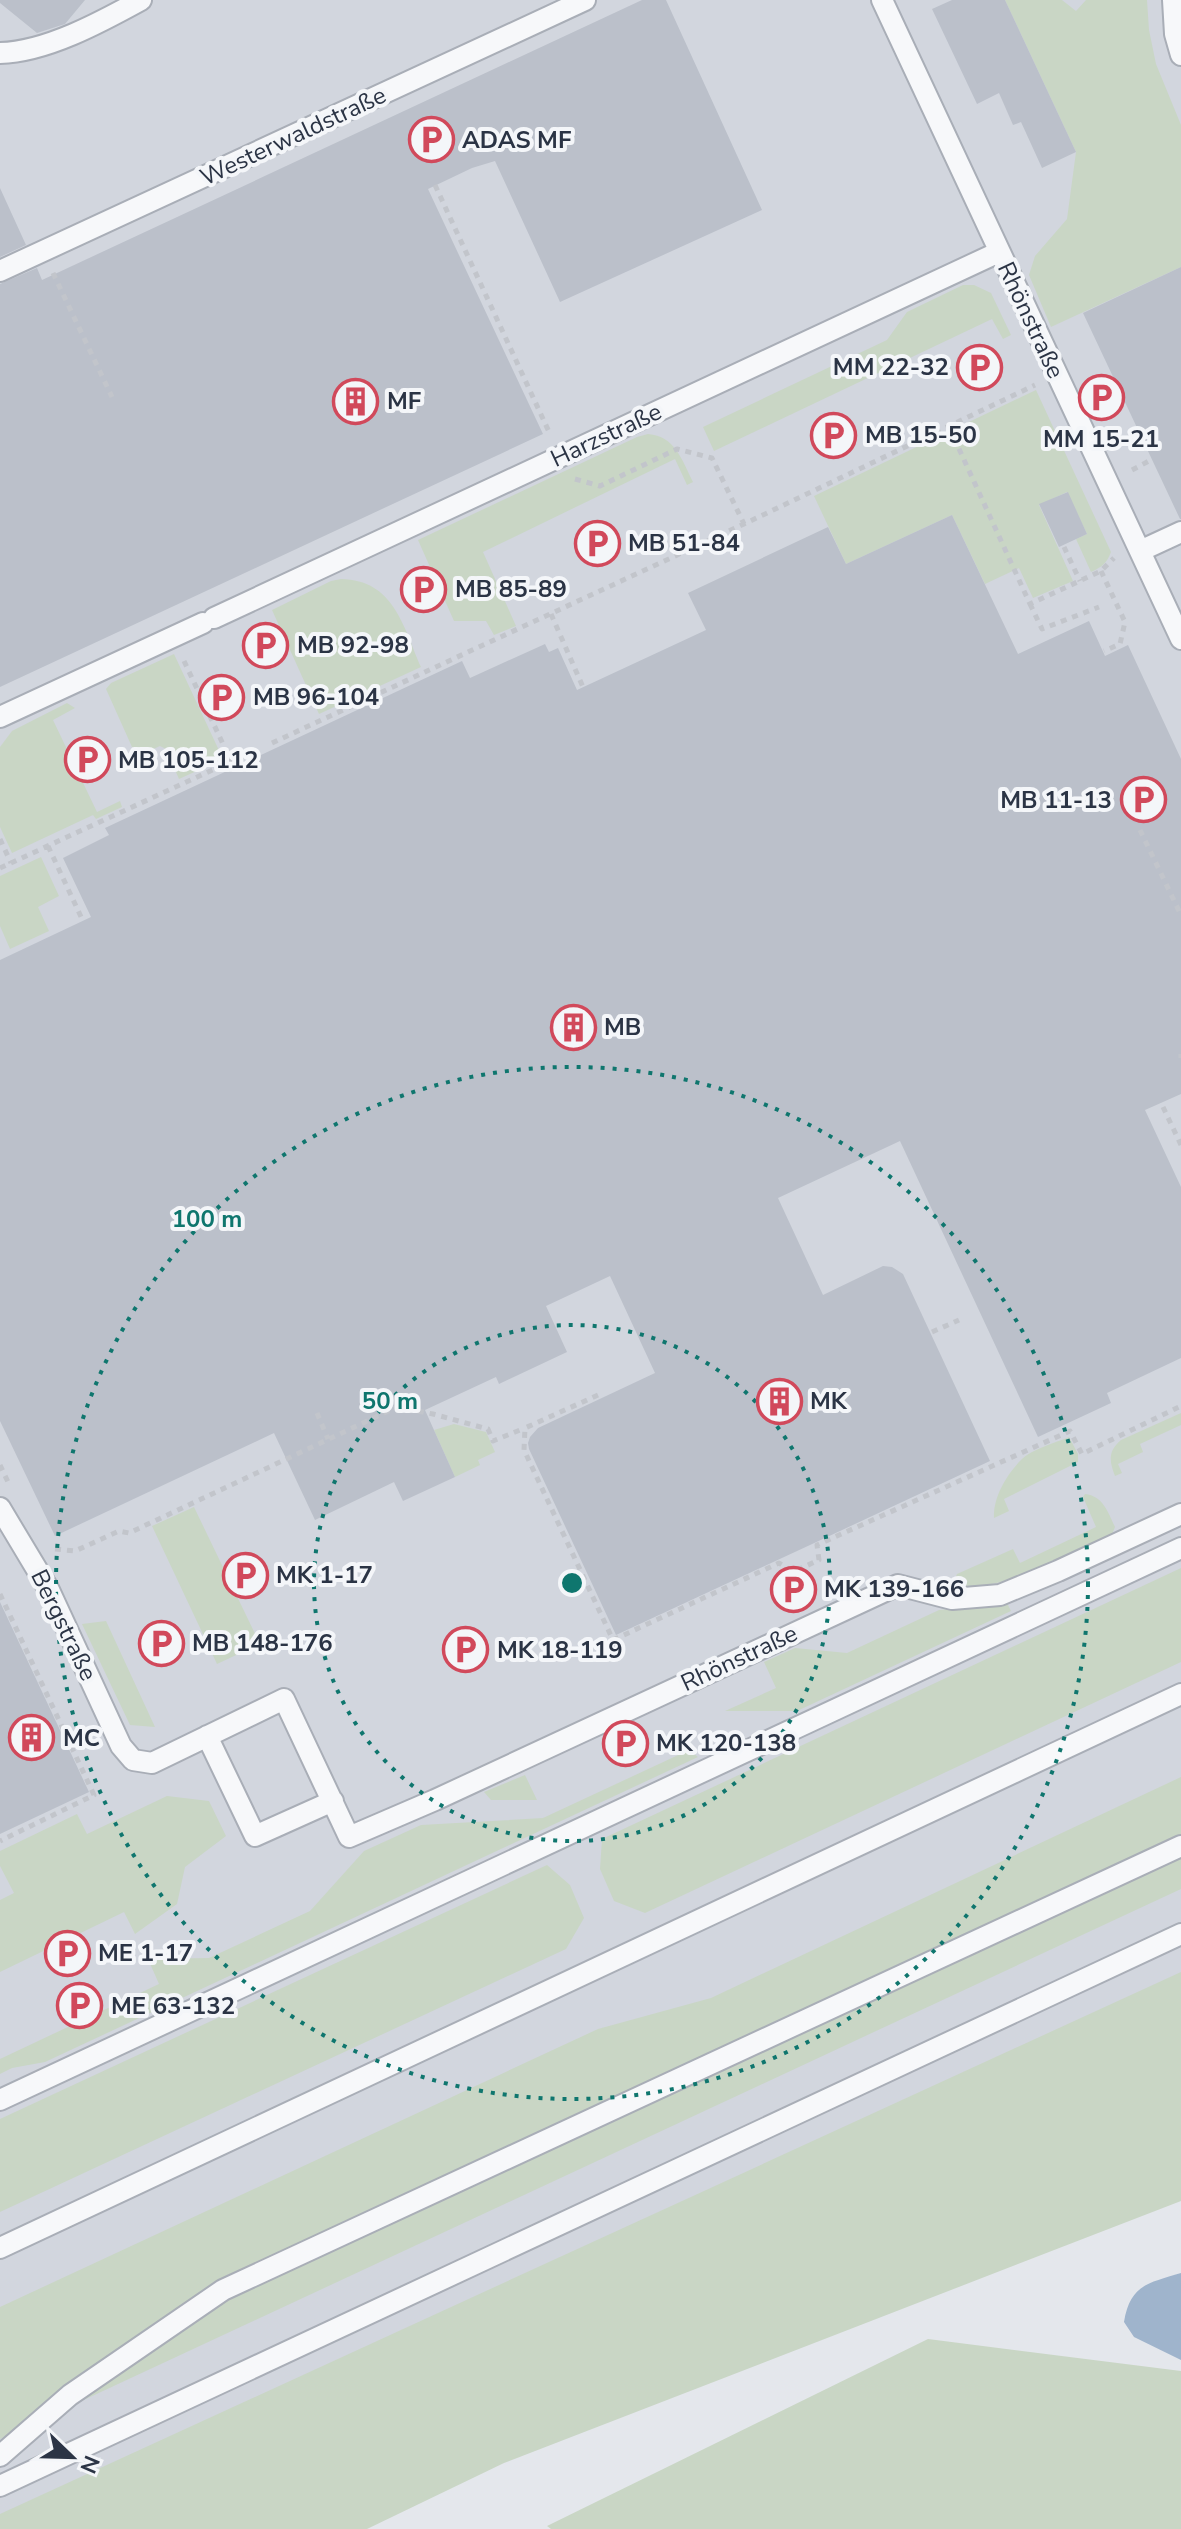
<svg xmlns="http://www.w3.org/2000/svg" width="1181" height="2529" font-family="'Nunito Sans',sans-serif">
  <style>
    .built { fill: #d2d6de }
    .green { fill: #c9d6c5 }
    .water { fill: #9fb4cc }
    .building { fill: #bbc0ca }
    .lines { fill: none; stroke-linecap: round; stroke-linejoin: round }
    .lane-casing { stroke: #a9aeb7; stroke-width: 24 }
    .path { stroke: #c2c5cb; stroke-width: 5; stroke-dasharray: 6 6; stroke-linecap: butt }
    .lane { stroke: #f7f8fa; stroke-width: 20 }
    .ring { fill: none; stroke: #0f766e; stroke-width: 4; stroke-dasharray: 4 8 }
    .labels { text-anchor: middle; dominant-baseline: central; stroke-width: 8; stroke-linejoin: round; paint-order: stroke }
    .street-label { font-size: 24px; fill: #2b3445; stroke: #f4f6f9 }
    .poi-label { font-size: 24px; font-weight: bold; fill: #2b3445; stroke: #f4f6f9; text-anchor: start }
    .centre { fill: #0f766e; stroke: #f4f6f9; stroke-width: 4 }
    .ring-label { font-size: 24px; text-anchor: middle; font-weight: bold; fill: #0f766e; stroke: #f4f6f9; stroke-width: 8; stroke-linejoin: round; paint-order: stroke }
  </style>
  <rect width="100%" height="100%" fill="#e4e7ec"/>
  <path class="built" d="M0 0H1181V2054L0 2529Z"/>
  <path class="green" d="M1005 0H1062L1076 11 1086 0H1147L1149 30 1156 64 1181 125V267L1051 327 1029 275 1035 256 1067 219 1076 152Z
    M963 285H974L991 293 1011 335 1003 339 992 319 714 451 703 427 887 340 907 312Z
    M1036 390 1111 552C1107 563 1102 567 1091 572L1076 539 1087 534 1067 492 1039 505 1073 581 1033 598 1019 568 985 584 952 515 846 564 814 496Z
    M648 434C675 436 682 460 693 482L687 485 675 459 483 552 516 626 494 635 486 621H454L418 540 637 437Z
    M341 579C394 580 403 626 421 667L319 714 272 610 331 581Z
    M174 654 223 759 179 779 166 749 160 746 149 751 132 747 106 689 111 683Z
    M67 703 75 708 53 720 97 812 120 801 122 807 96 819 93 815 12 853 0 827V747L12 731Z
    M41 857 59 896 38 907 49 931 10 949 0 926V876Z
    M1181 1413V1425L1140 1444 1143 1452 1118 1464 1122 1473 1115 1476C1109 1461 1108 1451 1121 1440Z
    M454 1424 486 1432 495 1452 478 1460 480 1465 455 1477 434 1430Z
    M1069 1437 1078 1454V1462L1004 1499 1009 1511 994 1518C993 1497 1007 1474 1021 1460 1032 1449 1055 1443 1069 1437Z
    M1085 1494C1103 1496 1108 1512 1115 1527L1111 1537C1075 1553 995 1596 957 1584L955 1579 957 1574 1013 1549 1020 1563 1096 1527 1083 1497Z
    M194 1507 260 1644 217 1664 152 1526Z
    M1181 1568V1662L645 1913 614 1901 600 1869 602 1839Z
    M1007 1603 1011 1611 797 1711H725L776 1688 764 1662 795 1648 847 1653 939 1610Z
    M106 1621 155 1727 130 1725 82 1624Z
    M689 1750 698 1757 45 2062 12 2068 0 2074V2059L159 1984 148 1959 209 1958 310 1911 364 1851 421 1825 543 1818Z
    M525 1775 537 1800H491L484 1792Z
    M1181 1777V1889L0 2439V2307L598 2029 711 1998Z
    M167 1796 209 1801 226 1836 185 1867 177 1904 135 1934 124 1912 0 1972V1900L14 1893 0 1866V1851L77 1814 87 1834Z
    M547 1865 570 1885 584 1918 566 1949 0 2212V2119Z
    M1181 1972V2201L504 2463 367 2529H0V2514Z
    M928 2339 1181 2371V2529H551L547 2526Z"/>
  <path class="water" d="M1181 2273V2360L1134 2337 1124 2322C1130 2285 1148 2283 1181 2273Z"/>
  <path class="building" d="M0 0H85L65 24 37 33 0 3Z
    M642 0H666L762 210 560 302 495 161 472 168 428 189 543 434 0 687V284L37 268 42 280Z
    M952 0H1005L1076 152 1042 168 1021 122 1013 125 999 93 977 104 932 9Z
    M0 188 26 245 0 257Z
    M1181 267V519H1180L1083 313Z
    M1068 492 1087 534 1059 547 1039 504Z
    M952 515 1018 654 1089 621 1105 656 1128 645 1181 759V1094L1145 1110 1181 1187V1358L1107 1393 1111 1403 1038 1437 900 1141 778 1198 823 1295 883 1266 892 1267 903 1274 990 1461 810 1545 616 1635 529 1449 528 1443 530 1437 538 1428 655 1373 610 1276 546 1306 567 1352 499 1384 496 1377 425 1410 455 1477 403 1501 394 1482 315 1520 274 1433 55 1536 0 1421V960L91 917 63 858 109 835 105 828 462 661 470 678 545 644 549 652 558 648 577 690 706 630 688 593 828 527 846 564Z
    M0 1602 89 1792 0 1834Z"/>
  <g class="lines">
    <defs>
      <path id="lane" d="M882 0 1181 639
        M1173 0 1175 34 1181 55
        M0 53C46 52 101 22 141 0
        M0 271 585 0
        M1140 551 1181 532
        M214 618 999 252
        M0 717 203 623
        M0 1508 48 1588 121 1746 133 1760 152 1763 284 1699 349 1837 435 1800 898 1585 952 1599 1000 1595 1058 1571 1181 1514
        M207 1736 255 1836 333 1801
        M0 2100 1181 1548
        M0 2248 1181 1694
        M0 2456 70 2395 223 2290 1181 1846
        M0 2486 1181 1934"/>
    </defs>
    <use href="#lane" class="lane-casing"/>
    <path class="path" d="M435 185 550 434
      M53 273 112 397
      M949 427 1030 604 1101 571 1114 558
      M1132 470 1149 461
      M575 479 600 486 677 449 712 458 744 524
      M1064 547 1080 581
      M1101 571 1125 622 1120 644 1104 651
      M1030 604 1042 629 1099 607
      M551 614 583 687
      M184 661 231 761
      M272 743 744 524 1035 385
      M1140 830 1181 915
      M0 839 11 863
      M48 846 83 921
      M0 868 260 748
      M1181 1054V1058
      M1163 1107 1181 1145
      M932 1332 959 1320
      M598 1395 525 1428 524 1450 613 1640 779 1563 793 1572 819 1560 817 1545 1070 1431 1082 1454 1181 1406
      M397 1407 411 1399
      M317 1413 328 1439
      M0 1465 8 1482
      M55 1549 75 1551 119 1531 129 1533 397 1407 433 1414 488 1429 493 1441 525 1428
      M0 1594 94 1795 0 1841"/>
    <use href="#lane" class="lane"/>
  </g>
  <g class="ring">
    <circle cx="572" cy="1583" r="258"/>
    <circle cx="572" cy="1583" r="516"/>
  </g>
  <defs>
    <symbol id="parking-ring" viewBox="-11 -11 22 22"><circle r="9.5" fill="#f4f6f9" stroke="#d1495b" stroke-width="1.5"/><path d="M-3.5-5.5H1a3.5 3.5 0 0 1 0 7H-1V5.5H-3.5ZM-1-3.4V-.6H.8a1.4 1.4 0 0 0 0-2.8Z" fill="#d1495b"/></symbol>
    <symbol id="building-ring" viewBox="-11 -11 22 22"><circle r="9.5" fill="#f4f6f9" stroke="#d1495b" stroke-width="1.5"/><path d="M-4-6H4V6H1V3H-1V6H-4ZM-2.5-4.3h1.7v1.8h-1.7ZM.8-4.3h1.7v1.8H.8ZM-2.5-1h1.7V.8h-1.7ZM.8-1h1.7V.8H.8Z" fill="#d1495b"/></symbol>
  </defs>
  <g fill-rule="evenodd">
    <use href="#parking-ring" x="406" y="114" width="51" height="51"/>
    <use href="#parking-ring" x="954" y="342" width="51" height="51"/>
    <use href="#parking-ring" x="1076" y="372" width="51" height="51"/>
    <use href="#building-ring" x="330" y="376" width="51" height="51"/>
    <use href="#parking-ring" x="808" y="410" width="51" height="51"/>
    <use href="#parking-ring" x="572" y="518" width="51" height="51"/>
    <use href="#parking-ring" x="398" y="564" width="51" height="51"/>
    <use href="#parking-ring" x="240" y="620" width="51" height="51"/>
    <use href="#parking-ring" x="196" y="672" width="51" height="51"/>
    <use href="#parking-ring" x="62" y="734" width="51" height="51"/>
    <use href="#parking-ring" x="1118" y="774" width="51" height="51"/>
    <use href="#building-ring" x="548" y="1002" width="51" height="51"/>
    <use href="#building-ring" x="754" y="1376" width="51" height="51"/>
    <use href="#parking-ring" x="220" y="1550" width="51" height="51"/>
    <use href="#parking-ring" x="768" y="1564" width="51" height="51"/>
    <use href="#parking-ring" x="136" y="1618" width="51" height="51"/>
    <use href="#parking-ring" x="440" y="1624" width="51" height="51"/>
    <use href="#building-ring" x="6" y="1712" width="51" height="51"/>
    <use href="#parking-ring" x="600" y="1718" width="51" height="51"/>
    <use href="#parking-ring" x="42" y="1928" width="51" height="51"/>
    <use href="#parking-ring" x="54" y="1980" width="51" height="51"/>
  </g>
  <g class="labels">
    <g class="street-label">
      <text transform="translate(293 136) rotate(-25)">Westerwaldstraße</text>
      <text transform="translate(1031 320) rotate(65)">Rhönstraße</text>
      <text transform="translate(606 435) rotate(-25)">Harzstraße</text>
      <text transform="translate(64 1625) rotate(64)">Bergstraße</text>
      <text transform="translate(739 1658) rotate(-25)">Rhönstraße</text>
    </g>
    <g class="poi-label">
      <text x="462" y="140">ADAS MF</text>
      <text x="949" y="367" text-anchor="end">MM 22-32</text>
      <text x="387" y="401">MF</text>
      <text x="865" y="435">MB 15-50</text>
      <text x="1101" y="439" text-anchor="middle">MM 15-21</text>
      <text x="628" y="543">MB 51-84</text>
      <text x="455" y="589">MB 85-89</text>
      <text x="297" y="645">MB 92-98</text>
      <text x="253" y="697">MB 96-104</text>
      <text x="118" y="760">MB 105-112</text>
      <text x="1112" y="800" text-anchor="end">MB 11-13</text>
      <text x="604" y="1027">MB</text>
      <text x="810" y="1401">MK</text>
      <text x="276" y="1575">MK 1-17</text>
      <text x="824" y="1589">MK 139-166</text>
      <text x="192" y="1643">MB 148-176</text>
      <text x="497" y="1650">MK 18-119</text>
      <text x="63" y="1738">MC</text>
      <text x="656" y="1743">MK 120-138</text>
      <text x="98" y="1953">ME 1-17</text>
      <text x="111" y="2006">ME 63-132</text>
    </g>
  </g>
  <circle cx="572" cy="1583" r="12" class="centre"/>
  <g class="ring-label">
    <text x="207" y="1227">100 m</text>
    <text x="390" y="1409">50 m</text>
  </g>
  <g transform="translate(72 2457) rotate(113)" stroke="#f4f6f9" stroke-width="6" paint-order="stroke">
  <path d="M0-6L14 30L0 20L-14 30Z" fill="#2b3445"/>
  <text y="-12" font-size="22" font-weight="bold" text-anchor="middle" fill="#2b3445">N</text>
  </g>
</svg>
